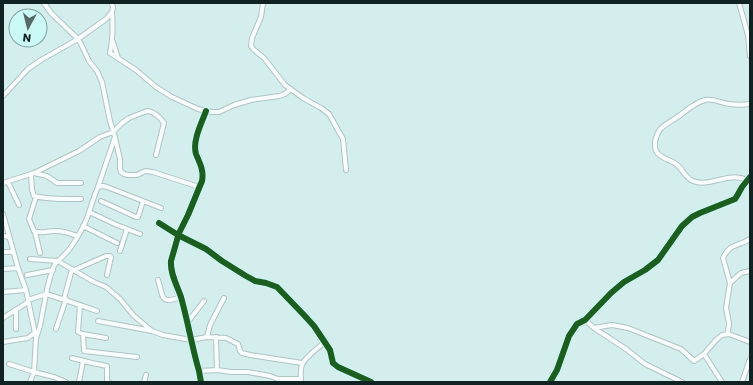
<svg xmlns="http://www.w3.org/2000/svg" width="753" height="385" font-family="Poppins,sans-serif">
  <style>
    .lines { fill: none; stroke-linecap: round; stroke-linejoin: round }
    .minor-casing { stroke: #afc4c3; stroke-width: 6 }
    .minor { stroke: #f9fcfc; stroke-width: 4 }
    .cycleway-casing { stroke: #caf9f6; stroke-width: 8 }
    .cycleway { stroke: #1b5e20; stroke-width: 6 }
  </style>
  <rect width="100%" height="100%" fill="#d4eeed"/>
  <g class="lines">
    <defs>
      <path id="minor" d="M44 3 51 13 78 39 81 44 89 61 97 71 102 82 110 121 115 137 98 187
        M263 3 261 17 252 38 251 46 253 49 264 58 285 85 303 98 321 108 329 114 343 139 346 170
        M739 3 748 35 750 56
        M112 12C113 26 113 39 110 53L136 70 156 87 172 97 198 109 206 111 212 112H219L234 105 251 100 279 96 285 94 291 89
        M113 42 118 58
        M3 96 28 69 41 60 78 39 106 19 112 12 113 8 112 3
        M115 138 120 159V169L121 172 124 174 128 175H137L145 171 153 172 199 187
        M34 173 79 151 100 137 113 132 122 123 129 118 147 111C153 111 161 118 164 123L156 155
        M31 174 32 190 34 196C50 200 65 199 81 199
        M747 180C728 171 709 188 693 181 685 178 683 169 676 164 670 159 660 159 656 151 655 149 655 145 655 142 658 126 666 125 679 116 687 110 694 103 705 100 713 98 721 103 729 104 736 105 743 105 750 104
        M8 182 19 205
        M3 183 34 173 47 176 57 183H81
        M36 197 29 219 34 231C40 234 47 231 54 231 62 231 70 233 77 236
        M101 201 136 217H138L143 201
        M89 212 117 225 140 234
        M3 214 18 268 26 290 36 338 34 372 30 382
        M159 223 178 235 206 249 222 261 246 276 255 281 266 283 277 287 303 314 314 326 330 350 333 363 338 367 371 382
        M83 226 117 243
        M35 232 40 253
        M3 236 9 237
        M120 251 127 229
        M3 252H13
        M30 259 58 261 94 282 106 287 120 299 134 316 152 331
        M3 269 18 268
        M74 270 106 256H110L111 257 107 275
        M27 275 53 270
        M158 280C164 297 159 305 181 297
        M730 283 723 258C731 242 738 247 750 239
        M3 292 26 290
        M64 299 72 269
        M28 300 46 294C48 285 51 271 55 264 58 260 63 257 66 253 73 246 78 236 83 227 90 214 92 200 98 187L103 186 107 187 161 208
        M80 305 78 332 83 334 106 338
        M3 318 28 302
        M585 320 594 328 626 349 645 364 682 382
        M98 321 152 331 163 335 191 340 207 337 226 338 238 344 240 351 242 353 250 355 302 363
        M187 323 204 301
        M594 328 612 325 628 328 681 349 694 361 704 354 716 340 722 335 729 334 750 342
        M16 329V311
        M56 329 66 299
        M83 334 84 351 137 357
        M727 334 729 326V323L726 308 730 283 741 273 750 271
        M207 337 210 325 224 298
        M216 337 217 370
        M36 338 40 326 46 294C63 299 80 305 97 311
        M3 342 28 338 34 333
        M704 354 722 382
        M72 358 92 363 107 366V381L109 382
        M9 364 34 372 54 377 66 382
        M199 371 217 370 231 372H248L270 376 278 379H301
        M79 382 83 361
        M144 382 146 375
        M201 382 199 371C192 347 188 322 181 297 177 285 170 274 171 261L179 233 188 215 202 181C204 170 200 164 196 154 192 141 202 122 206 111
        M301 382C301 377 300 370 302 365 304 358 319 347 325 342
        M550 382 557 370 569 336 577 324 585 320 611 293 624 282 645 270 658 260 682 226 692 217 700 213 735 199 737 196 742 187 750 177
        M742 382 750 359"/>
    </defs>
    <use href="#minor" class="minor-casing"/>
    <use href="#minor" class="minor"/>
    <defs>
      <path id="cycleway" d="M159 223 178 235 206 249 222 261 246 276 255 281 266 283 277 287 303 314 314 326 330 350 333 363 338 367 371 382
        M201 382 199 371C192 347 188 322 181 297 177 285 170 274 171 261L179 233 188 215 202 181C204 170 200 164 196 154 192 141 202 122 206 111
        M550 382 557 370 569 336 577 324 585 320 611 293 624 282 645 270 658 260 682 226 692 217 700 213 735 199 737 196 742 187 750 177"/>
    </defs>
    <use href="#cycleway" class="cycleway-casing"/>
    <use href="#cycleway" class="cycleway"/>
  </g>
  <rect width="753" height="385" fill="none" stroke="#102221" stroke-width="8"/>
  <g transform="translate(28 28) rotate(187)"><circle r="19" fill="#caf9f6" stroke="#80a3a1"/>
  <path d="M0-3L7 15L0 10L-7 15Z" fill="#556968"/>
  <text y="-6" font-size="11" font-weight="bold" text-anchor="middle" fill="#102221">N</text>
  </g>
</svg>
